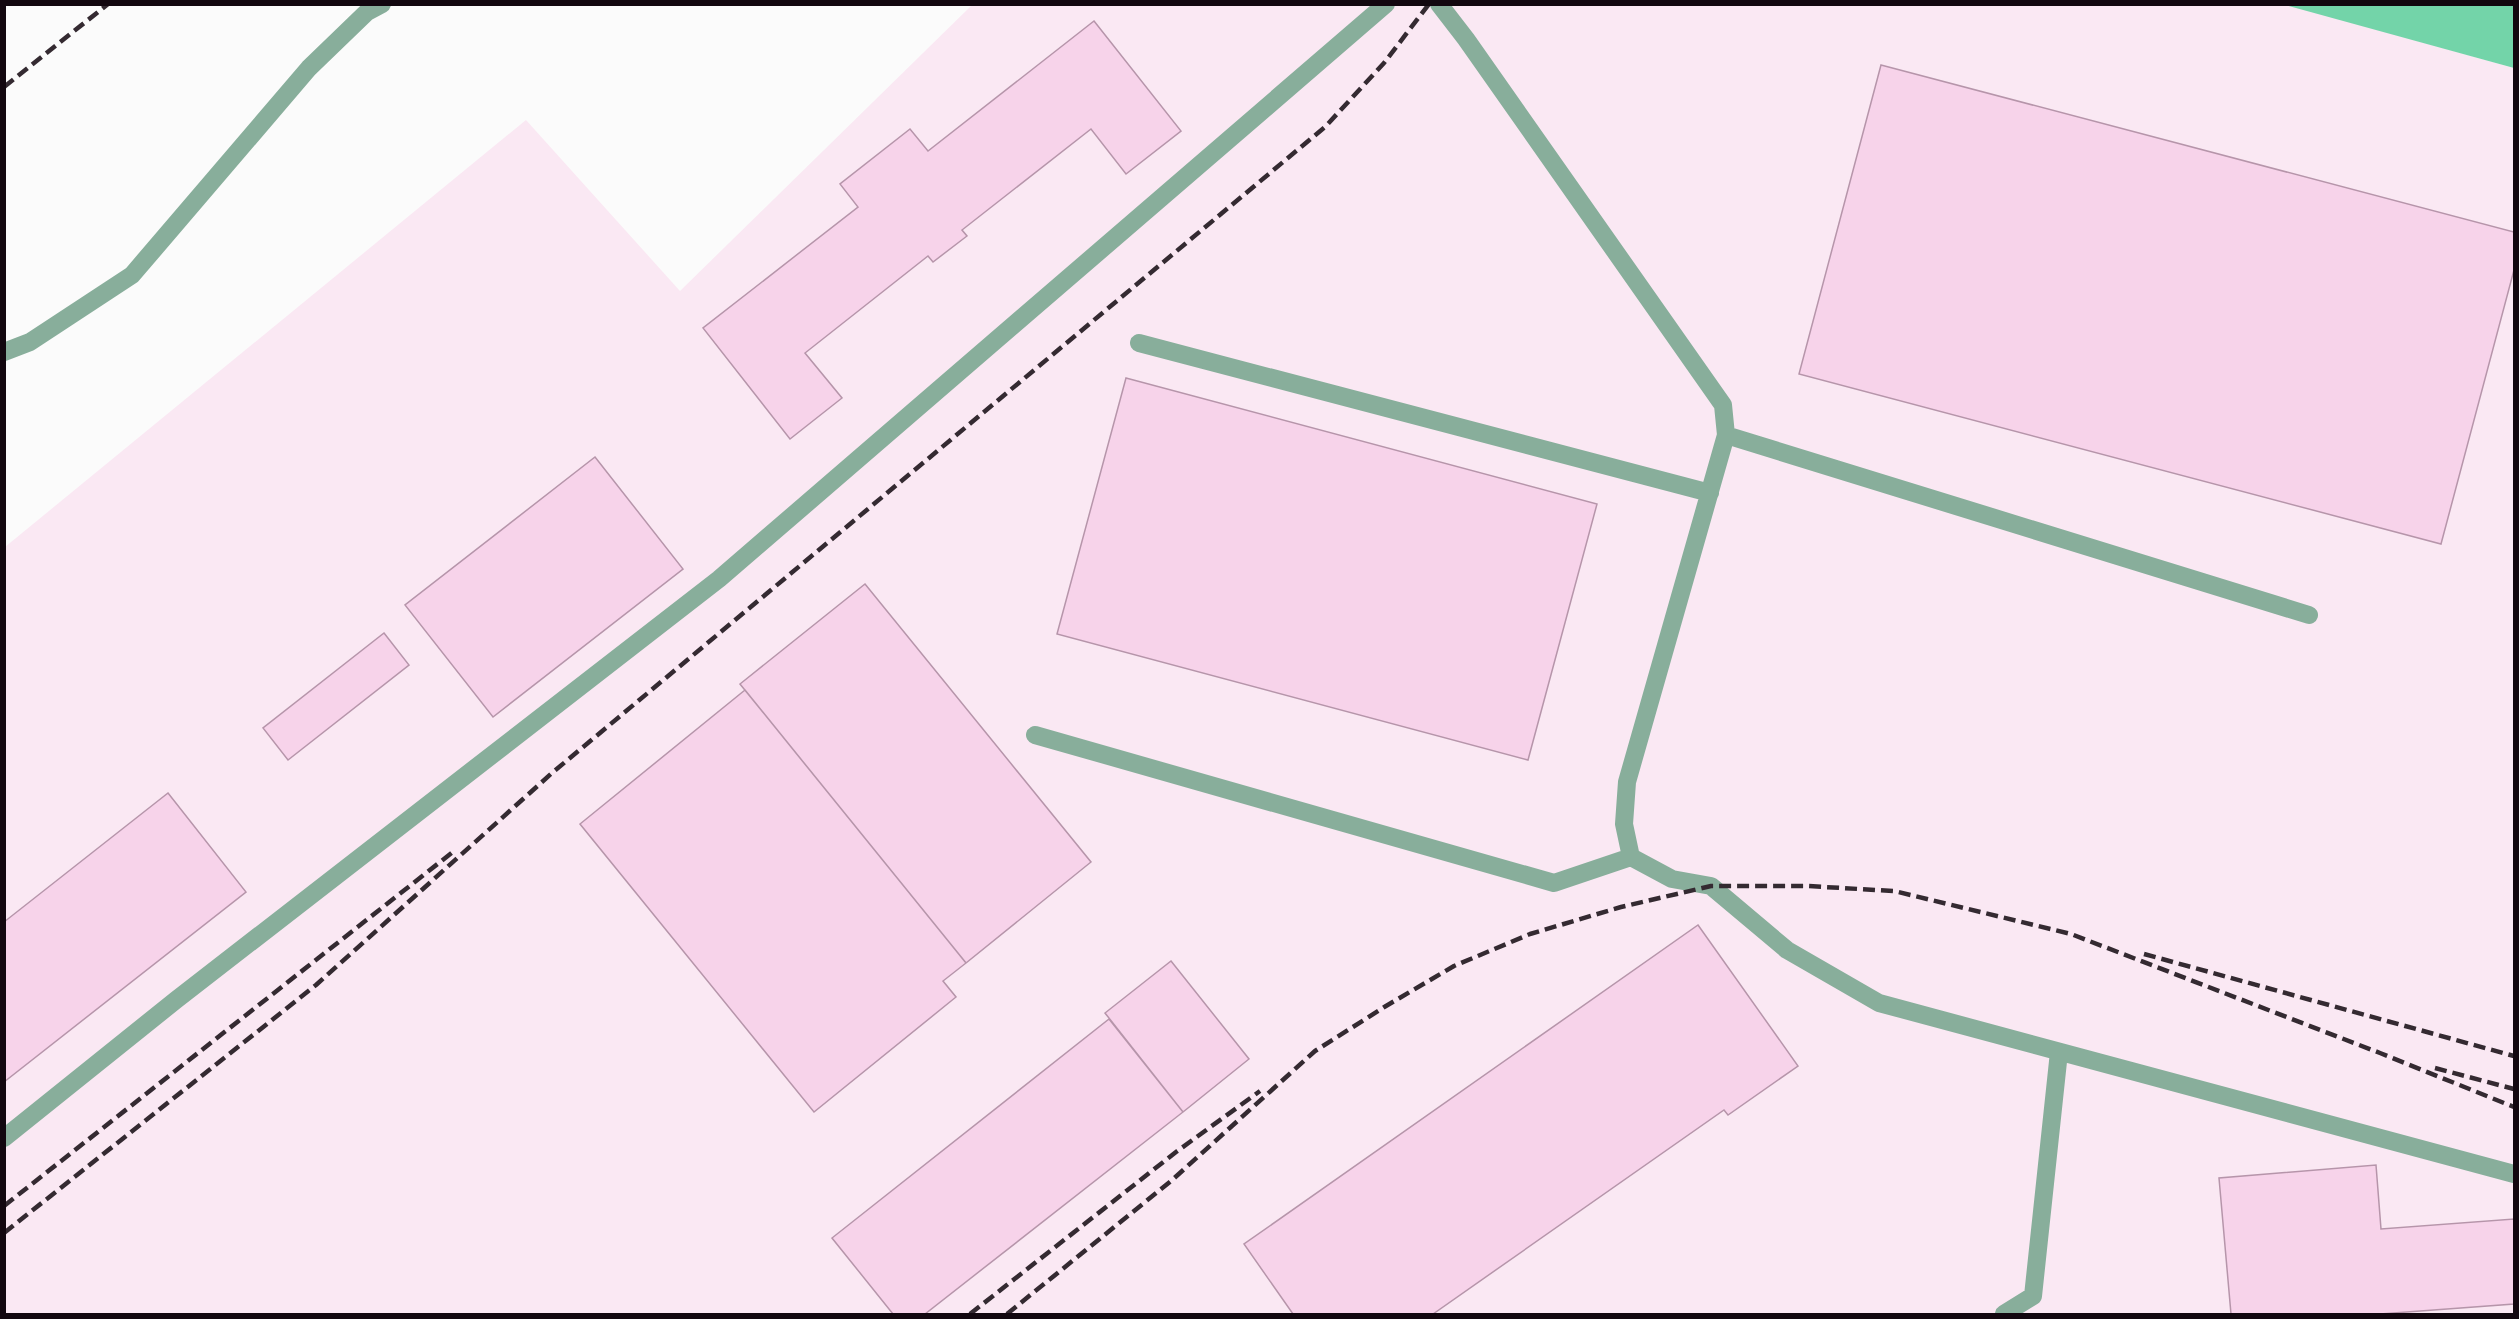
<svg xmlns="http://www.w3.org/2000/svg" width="2519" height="1319" font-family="Raleway,sans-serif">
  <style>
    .built { fill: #fae8f3 }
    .water { fill: #73d4a9 }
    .building { fill: #f7d3ea; stroke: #b695aa; stroke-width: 1.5 }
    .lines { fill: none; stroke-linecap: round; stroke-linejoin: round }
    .minor { stroke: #88ae9b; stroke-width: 18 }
    .rail { stroke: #342a31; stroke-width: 4.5; stroke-dasharray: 12 6; stroke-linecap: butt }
  </style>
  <rect width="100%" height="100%" fill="#fbfbfb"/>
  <path class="built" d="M2285 4 2514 68V1314H5V547L526 120 680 291 972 5Z"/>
  <path class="water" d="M2285 5H2514V68Z"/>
  <path class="building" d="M1094 21 1181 131 1126 174 1091 129 962 230 967 236 933 262 928 256 805 353 842 398 790 439 703 328 858 207 840 184 910 129 928 151Z
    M1881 65 2514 232V270L2441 544 1799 374Z
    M1126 378 1597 504 1528 760 1057 634Z
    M595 457 683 569 493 717 405 605Z
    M865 584 1091 862 966 963 740 684Z
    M384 633 409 665 288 760 263 728Z
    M745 690 966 963 943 981 956 997 814 1112 580 824Z
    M168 793 246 892 4 1082V922Z
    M1698 925 1798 1066 1728 1115 1724 1110 1433 1314H1293L1244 1244Z
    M1171 961 1249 1059 1183 1112 1105 1013Z
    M1109 1019 1183 1112 925 1314H893L832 1238Z
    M2376 1165 2381 1229 2514 1219V1304L2380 1314H2231L2219 1178Z"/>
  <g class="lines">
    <path class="minor" d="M1439 4 1466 39 1723 405 1726 435 1627 782 1624 824 1631 857
      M1139 343 1710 493
      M4 352 30 342 132 275 309 68 367 12 382 4
      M1726 435 2309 615
      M1035 735 1554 883 1631 857 1672 879 1711 886 1787 950 1879 1003 2514 1174
      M4 1138 176 1000 719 579 1386 4
      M2004 1314 2033 1296 2059 1052"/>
    <path class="rail" d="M4 87 108 4
      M2144 954 2514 1056
      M2435 1068 2514 1089
      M4 1206 454 851
      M4 1233 316 985 552 773 1325 127 1384 63 1429 4
      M970 1314 1176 1152 1260 1091
      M1007 1314 1171 1181 1315 1051 1386 1006 1454 966 1530 934 1621 907 1711 886H1807L1894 891 2071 934 2380 1053 2514 1107"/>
  </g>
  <rect width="2519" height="1319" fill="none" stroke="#12070f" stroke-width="12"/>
</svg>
